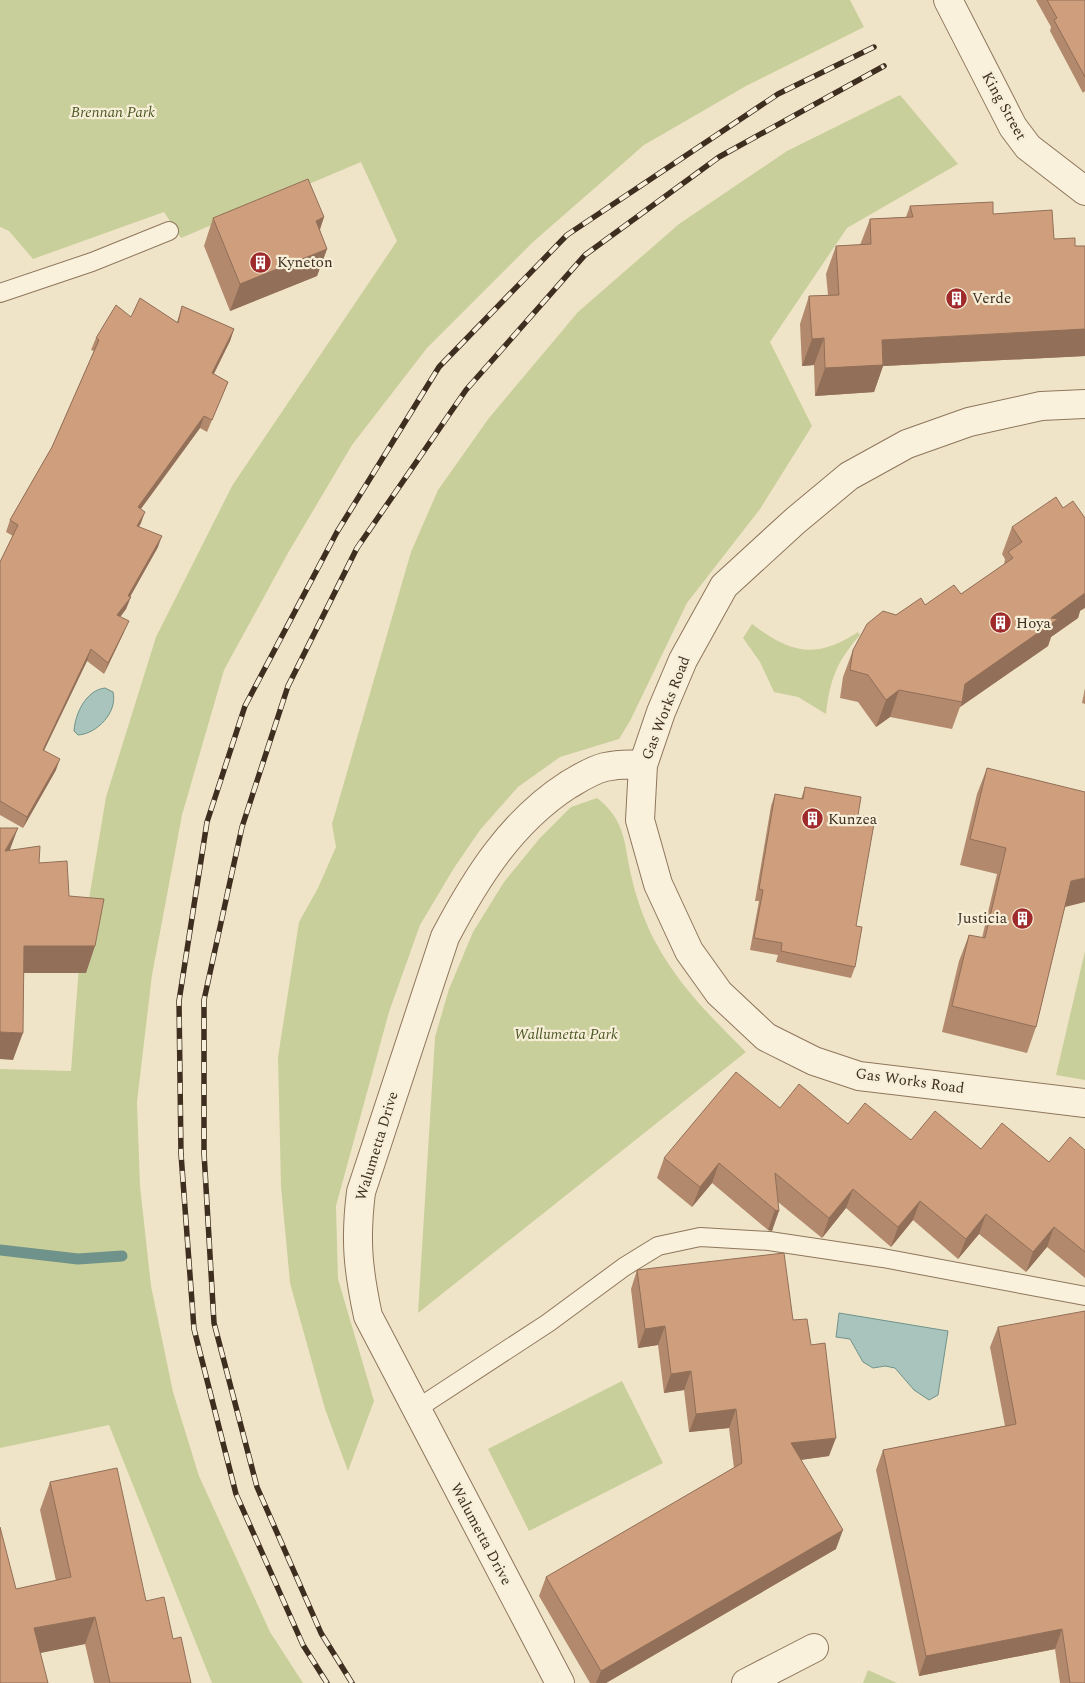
<svg xmlns="http://www.w3.org/2000/svg" width="1085" height="1683" font-family="Spectral,serif">
  <style>
    .green { fill: #c9cf9b }
    .water { fill: #a9c4bc; stroke: #6f938a }
    .lines { fill: none; stroke-linecap: round; stroke-linejoin: round }
    .stream { stroke: #6f938a; stroke-width: 11 }
    .lane-casing { stroke: #8d765c; stroke-width: 20 }
    .street-casing { stroke: #8d765c; stroke-width: 30 }
    .lane { stroke: #faf1dc; stroke-width: 18 }
    .street { stroke: #faf1dc; stroke-width: 28 }
    .rail-casing { stroke: #3d2e20; stroke-width: 5.5 }
    .rail { stroke: #f7eed8; stroke-width: 4; stroke-dasharray: 11; stroke-linecap: butt }
    .wall { fill: #b2896c }
    .shaded-wall { fill: #916f58 }
    .building { fill: #cf9f7d; stroke: #916f58 }
    .labels { text-anchor: middle; dominant-baseline: central; stroke-width: 4.5; stroke-linejoin: round; paint-order: stroke }
    .street-label { font-size: 15px; fill: #3d2e20; stroke: #f7eed8 }
    .park-label { font-size: 15px; font-style: italic; fill: #4d5a26; stroke: #f7eed8 }
    .poi-label { font-size: 15px; fill: #3d2e20; stroke: #f7eed8; text-anchor: start }
  </style>
  <rect width="100%" height="100%" fill="#f0e4c8"/>
  <path class="green" d="M0 0H850L864 27 746 86 644 145 533 242 427 348 352 445 288 553 224 670 182 815 152 975 137 1102 140 1186 151 1286 173 1392 199 1476 270 1632 303 1683H212L109 1425 0 1448V1069L71 1071 80 953 106 797 156 637 232 486 397 241 361 162 181 238 164 212 33 259 9 231 0 227Z
    M900 95 958 164 847 228 770 342 812 426 760 509 687 603 630 721 619 739 560 757 518 787 480 830 454 868 420 925 389 1012 336 1206 338 1279 374 1401 348 1471 325 1409 290 1283 281 1186 278 1057 299 922 318 888 336 847 332 824 411 552 438 490 489 418 578 312 679 224 787 151Z
    M752 624C791 653 815 660 858 632L860 635C837 661 830 679 826 714L798 697 774 692 760 662 743 638Z
    M597 798C627 821 624 846 632 879 636 898 647 927 656 943 679 986 712 1018 746 1052L418 1313 435 1037 449 989 473 932 504 882 540 838 571 807Z
    M1085 951V1080L1056 1075Z
    M622 1381 663 1463 529 1531 488 1449Z
    M868 1670 897 1683H863Z"/>
  <path class="water" d="M105 688 113 692C118 712 97 734 78 735L74 731C75 714 86 690 105 688Z
    M839 1313 948 1331 938 1395 929 1400 914 1390 895 1368 885 1366 873 1368 863 1362 850 1339 836 1337Z"/>
  <g class="lines">
    <path class="stream" d="M0 1250 78 1259 122 1256"/>
    <defs>
      <path id="lane" d="M0 293 92 262 169 231
        M415 1410 548 1323 624 1267 658 1246 700 1237 769 1241 883 1258 1085 1296"/>
      <path id="street" d="M948 0 1013 127 1028 147 1085 191
        M1085 404 1041 406 969 422 907 444 849 476 795 521 724 586 683 660 661 712 643 765 640 820 658 884 689 951 719 993 766 1037 814 1061 859 1076 1085 1103
        M560 1683 368 1316C358 1269 355 1240 361 1192L445 937C476 878 511 822 568 785 580 778 592 770 605 767 618 764 631 764 643 765
        M746 1683 814 1648"/>
    </defs>
    <use href="#lane" class="lane-casing"/>
    <use href="#street" class="street-casing"/>
    <use href="#lane" class="lane"/>
    <use href="#street" class="street"/>
    <defs>
      <path id="rail" d="M327 1683 303 1645 236 1494 194 1329 181 1154 179 1001 207 822 245 706 337 532 439 367 567 235 778 94 874 47
        M352 1683 321 1633 257 1487 214 1323 204 1153V1000L242 827 288 686 357 548 466 390 585 255 719 157 884 66"/>
    </defs>
    <use href="#rail" class="rail-casing"/>
    <use href="#rail" class="rail"/>
  </g>
  <path class="wall" d="M1036 0H1085V91L1083 93 1050 31 1051 27Z
    M910 206 993 214 1054 239 1075 246H1085V356L883 366 874 392 815 396 814 365 802 366 800 324 809 296 828 295 826 274 836 246 860 245 870 219 906 217Z
    M324 217 320 230 327 249 317 276 230 311 204 246 213 218Z
    M182 306 234 329 230 341 214 374 228 382 207 432 200 428 141 509V523L139 526 158 547 130 597 126 609 120 617 124 632 104 674 87 661 44 750 56 770 23 828 0 815V562L13 536 6 532 10 520 52 447 94 351 91 350 96 338 131 317 177 322Z
    M1012 527 1080 611 1078 618 1051 637 1048 646 960 707 952 729 890 717 876 727 858 702 840 698 843 677 853 650 896 615 925 605 961 594 1004 565 1005 559 1002 554Z
    M1085 688V704L1082 703Z
    M987 768 1065 907 1036 1027 1027 1053 942 1032 959 961 969 935 982 938 997 874 960 865 977 794Z
    M805 787 858 815 855 967 851 978 776 962 778 955 750 950 759 901H755L771 806 775 794 801 799Z
    M780 1108 911 1140 981 1149 1049 1162 1085 1150V1278L1047 1247 1026 1272 979 1234 958 1259 913 1220 891 1247 846 1208 822 1238 778 1202 772 1231 768 1230 712 1183 692 1207 657 1178 664 1158Z
    M637 1270 793 1320 811 1345 829 1456 801 1460 836 1549 606 1683H590L539 1596 546 1577 734 1468 729 1428 689 1432 684 1390 664 1393 658 1345 638 1348 631 1289Z
    M998 1327 1085 1683H1060L1055 1649 919 1676 876 1470 883 1450 1005 1426 990 1347Z
    M50 1482 146 1601 173 1639 191 1683H94L85 1644 40 1653 16 1589 56 1581 40 1510Z"/>
  <path class="shaded-wall" d="M324 217 314 245 316 221Z
    M327 249 317 276 230 311 240 284Z
    M234 329 230 341 208 385 212 373Z
    M1085 329V356L883 366 874 392 815 396 825 368 882 340Z
    M824 338 814 365 802 366 812 339Z
    M204 416 200 428 134 518 138 507Z
    M145 512 141 523 133 537 137 526Z
    M162 536 158 547 127 602 131 597 126 609 113 627 117 615Z
    M1085 588V608L1080 611 1078 618 1051 637 1048 646 960 707 962 702 965 684Z
    M129 621 124 632 104 674 108 663Z
    M91 649 87 661 39 761 43 750Z
    M899 690 890 717 876 727 886 700Z
    M60 759 56 770 23 828 27 817Z
    M18 828 8 855 5 851Z
    M1085 878V902L1061 908 1071 881Z
    M24 946H95L86 973H14Z
    M0 1032 23 1033 13 1060 0 1059Z
    M719 1163 712 1183 692 1207 700 1187Z
    M853 1189 846 1208 822 1238 829 1218Z
    M920 1201 913 1220 891 1247 898 1227Z
    M775 1210 779 1211 772 1231 768 1230Z
    M986 1214 979 1234 958 1259 966 1239Z
    M1054 1227 1047 1247 1026 1272 1033 1252Z
    M665 1326 658 1345 638 1348 645 1329Z
    M691 1371 684 1390 664 1393 671 1374Z
    M736 1409 729 1428 689 1432 696 1414Z
    M836 1438 829 1456 784 1462 791 1443Z
    M843 1530 836 1549 606 1683H596L601 1671Z
    M95 1617 85 1644 25 1656 34 1628Z
    M1062 1629 1055 1649 919 1676 926 1656Z"/>
  <path class="building" d="M1047 0H1085V77L1054 20 1057 18Z
    M308 179 324 217 316 221 327 249 240 284 213 218Z
    M993 202V214L1052 210 1054 239 1075 238V246H1085V329L882 340 883 365 825 368 824 338 812 339 809 296 839 295 836 246 871 244 870 219 913 217 910 206Z
    M140 298 178 323 182 306 234 329 212 373 228 382 212 420 204 416 138 507 145 512 137 526 162 536 128 596 131 597 117 615 129 621 108 663 91 649 43 750 60 759 27 817 0 801V562L18 525 10 520 52 447 99 340 96 338 116 305 131 317Z
    M1056 497 1063 508 1073 501 1085 518V593L1051 618 1058 619 965 684 962 702 899 690 886 700 868 675 850 670 853 650 867 624 883 611 896 615 921 598 925 605 954 585 961 594 1013 558 1008 552 1022 542 1012 527Z
    M987 768 1085 792V878L1071 881 1036 1027 952 1006 969 935 985 938 1006 848 970 839Z
    M805 787 861 797 858 815 875 818 856 926 862 927 855 967 781 951 782 943 754 938 763 890 759 889 775 794 803 799Z
    M0 828H18L5 851 40 846 39 863 67 861 69 896 104 899 95 946H24L23 1033 0 1032Z
    M736 1072 780 1108 799 1084 848 1124 865 1103 911 1140 935 1111 981 1149 1002 1123 1049 1162 1070 1137 1085 1150V1252L1054 1227 1033 1252 986 1214 966 1239 920 1201 898 1227 853 1189 829 1218 775 1173 779 1211 775 1210 719 1163 700 1187 664 1158Z
    M784 1253 793 1320 807 1319 811 1345 825 1343 836 1438 791 1443 843 1530 601 1671 546 1577 742 1463 736 1409 696 1414 691 1371 671 1374 665 1326 645 1329 637 1270Z
    M1085 1311V1683H1070L1062 1629 926 1656 883 1450 1016 1424 998 1327Z
    M117 1468 146 1601 164 1597 173 1639 181 1637 191 1683H110L95 1617 34 1628 48 1683H0V1527L16 1589 71 1577 50 1482Z"/>
  <defs>
    <symbol id="building-disc" viewBox="-11 -11 22 22"><circle r="9.5" fill="#9e2a2b" stroke="#f7eed8"/><path d="M-4-6H4V6H1V3H-1V6H-4ZM-2.5-4.3h1.7v1.8h-1.7ZM.8-4.3h1.7v1.8H.8ZM-2.5-1h1.7V.8h-1.7ZM.8-1h1.7V.8H.8Z" fill="#fff"/></symbol>
  </defs>
  <g fill-rule="evenodd">
    <use href="#building-disc" x="248" y="250" width="25" height="25"/>
    <use href="#building-disc" x="944" y="286" width="25" height="25"/>
    <use href="#building-disc" x="988" y="610" width="25" height="25"/>
    <use href="#building-disc" x="800" y="806" width="25" height="25"/>
    <use href="#building-disc" x="1010" y="906" width="25" height="25"/>
  </g>
  <g class="labels">
    <g class="street-label">
      <text transform="translate(1004 106) rotate(61)">King Street</text>
      <text transform="translate(666 708) rotate(-69)">Gas Works Road</text>
      <text transform="translate(910 1081) rotate(8)">Gas Works Road</text>
      <text transform="translate(377 1146) rotate(-73)">Walumetta Drive</text>
      <text transform="translate(481 1534) rotate(62)">Walumetta Drive</text>
    </g>
    <g class="park-label">
      <text x="113" y="112">Brennan Park</text>
      <text x="566" y="1034">Wallumetta Park</text>
    </g>
    <g class="poi-label">
      <text x="277" y="262">Kyneton</text>
      <text x="972" y="298">Verde</text>
      <text x="1016" y="623">Hoya</text>
      <text x="828" y="819">Kunzea</text>
      <text x="1007" y="918" text-anchor="end">Justicia</text>
    </g>
  </g>
</svg>
